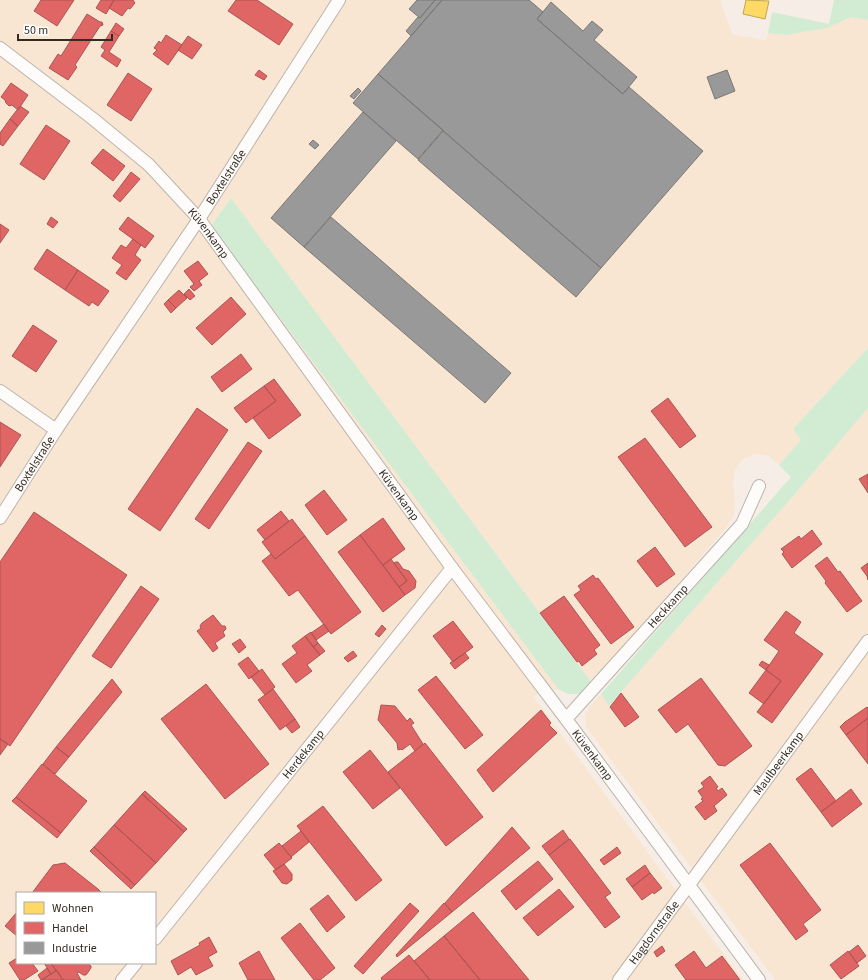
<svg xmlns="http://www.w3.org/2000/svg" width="868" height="980" font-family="'Source Sans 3',sans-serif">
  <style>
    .built { fill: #f9e6d2; fill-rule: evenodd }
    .green { fill: #d2ecd4 }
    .homes { fill: #ffd966; stroke: #c2a552 }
    .shops { fill: #e06666; stroke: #ac5452 }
    .industry { fill: #999; stroke: #7a7875 }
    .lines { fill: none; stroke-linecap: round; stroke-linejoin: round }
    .minor-casing { stroke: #bbb4ac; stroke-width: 14 }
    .minor { stroke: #fefcfb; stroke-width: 12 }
    .labels { text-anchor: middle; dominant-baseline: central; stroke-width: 4; stroke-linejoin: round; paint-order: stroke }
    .street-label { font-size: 12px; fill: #332b22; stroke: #fff }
  </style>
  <rect width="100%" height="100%" fill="#f6eee6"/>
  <path class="built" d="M0 0H720L733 35 766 40 768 33 786 35 827 28 851 17 868 20V348L793 429 801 440 779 465 769 456 756 454 743 459 735 470 733 483 735 500 734 516 726 528 592 683 231 198 211 226 558 689 533 696 674 888 743 980H0ZM17 893H155V963H17Z
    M868 408V980H775L586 727 585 715 590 706 601 694 609 706 801 487Z"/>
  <path class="green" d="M834 0H868V20L851 17 827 28 786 35 768 33 772 12 829 24Z
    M231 198 592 683 580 694H568L558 689 211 226Z
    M868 348V408L801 487 609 706 601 694 791 477 779 465 801 440 793 429Z"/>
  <path class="homes" d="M746 0 769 1 765 19 743 14Z"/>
  <path class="shops" d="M41 0H74L57 26 34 11Z
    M101 0H114L106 14 96 8Z
    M114 0H133L135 3 130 9 128 8 122 16 109 8Z
    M236 0H257L293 24 279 45 228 11Z
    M87 14 100 22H102L103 25 100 26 75 65 77 67 68 80 49 68 58 54 61 56Z
    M116 23 124 29 119 36 111 31Z
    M111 31 119 36 109 52 121 60 117 67 101 56 105 50 101 47Z
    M166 35 182 45 168 65 153 54 157 50 154 48 159 41 161 43Z
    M188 36 202 45 192 59 178 50Z
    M259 70 267 76 264 80 255 75Z
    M128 73 152 89 131 121 107 105Z
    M11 83 28 95 18 110 12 105 9 106 6 103 5 100 1 97Z
    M20 106 29 112 18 126 10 119Z
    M10 119 18 126 3 146 0 144V133Z
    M46 125 70 141 44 180 20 164Z
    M103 149 125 166 113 181 91 163Z
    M131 172 140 179 120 202 113 196Z
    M51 217 58 222 53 228 47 224Z
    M128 217 154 236 145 248 119 229Z
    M0 224 9 230 0 243Z
    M133 239 141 245 135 255 141 260 126 280 116 273 122 265 112 258 121 245 126 248Z
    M47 249 78 270 65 290 34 269Z
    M198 261 208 274 199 281 202 285 194 291 190 287 194 284 184 271Z
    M78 270 109 291 98 306 92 302 89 306 65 290Z
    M189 289 195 296 190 300 184 294Z
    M179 290 187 298 176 308 168 300Z
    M231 297 246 314 212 345 196 328Z
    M168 300 176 308 171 313 164 304Z
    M33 325 57 341 36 372 12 356Z
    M241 354 252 369 222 392 211 377Z
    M274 379 301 415 269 439 253 418 276 401 264 386Z
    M264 386 276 401 246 423 234 408Z
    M668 398 696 436 680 448 651 411Z
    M197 408 228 430 160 531 128 509Z
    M0 422 21 435 0 467Z
    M645 438 712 527 685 547 618 457Z
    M248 442 262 451 209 529 195 519Z
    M868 474V493L859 479Z
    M324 490 347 520 327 535 305 505Z
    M281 511 289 521 265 540 257 530Z
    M34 512 127 575 10 746 0 739V562Z
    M383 518 405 549 383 565 360 535Z
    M292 519 305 536 275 559 262 542Z
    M812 530 822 544 792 568 782 554 784 552 781 549 799 536 801 539Z
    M360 535 405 595 383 612 338 552Z
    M305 536 361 612 331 634 298 590 289 596 262 561 271 554 275 559Z
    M655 547 675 574 657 587 637 561Z
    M827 557 838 572 840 571 862 601 847 612 825 583 826 581 815 566Z
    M391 559 407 581 399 587 383 565Z
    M396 562H398L403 569 409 571 416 581 415 588 405 595 399 587 407 581 394 563Z
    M868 563V580L867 576 861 568Z
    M593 575 596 579 598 578 634 627 611 644 574 595 581 590 578 586Z
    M141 586 159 599 111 668 92 656Z
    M564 596 600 645 594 650 597 654 582 666 579 661 577 662 540 613Z
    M786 611 801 622 794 633 823 654 772 723 757 712 781 681 766 670 779 651 764 640Z
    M213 615 222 626H225L226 629 223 632 225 636 215 643 218 648 213 652 197 631 201 628 200 626 202 623Z
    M453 621 473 647 453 662 433 636Z
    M324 624 329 631 316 640 311 633Z
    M382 625 386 629 379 637 375 634Z
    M311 632 318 643 313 647 305 636Z
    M305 636 320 655 307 665 312 671 296 683 282 664 297 653 292 646Z
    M240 639 246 647 239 653 232 644Z
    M318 643 325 651 320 655 313 647Z
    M353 651 357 656 348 662 344 658Z
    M465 653 469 658 455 669 450 663Z
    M248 657 259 671 249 679 238 664Z
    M762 661 769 665 766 670 759 665Z
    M262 669 275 687 265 695 251 677Z
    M766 670 781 681 764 704 749 693Z
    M436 676 483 735 465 749 418 690Z
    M701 678 752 746 725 766 718 765 688 724 676 733 658 710Z
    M112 679 122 692 69 757 56 747Z
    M206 684 269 764 225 799 161 719Z
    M273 689 295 719 280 730 258 700Z
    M621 693 639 717 625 727 610 707Z
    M381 705 395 706 407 721 410 718 414 723 411 725 423 744 415 751 410 744 402 750 401 749 398 750 397 743 378 720Z
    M867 707 868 708V718L846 735 840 727 845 722Z
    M541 710 551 723 549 725 557 733 493 792 477 770Z
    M868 718V764L846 735Z
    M295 719 300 727 292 733 286 726Z
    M0 739 8 744 0 755Z
    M425 743 483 817 446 846 388 772Z
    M56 747 69 757 55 774 43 764Z
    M370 750 400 788 373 809 343 772Z
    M42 764 87 801 61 833 16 797Z
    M811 768 836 801 821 812 796 779Z
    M710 776 718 787 716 788 718 791 722 788 727 795 714 806 717 811 705 820 695 807 703 801 701 799 703 798 698 791 704 787 701 783Z
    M851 789 862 804 832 827 821 812Z
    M145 791 187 829 184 832 142 794Z
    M142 794 184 832 156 863 114 825Z
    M16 797 61 833 57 838 12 801Z
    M323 806 382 880 356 901 297 826Z
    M114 825 156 863 135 885 94 847Z
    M512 827 530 848 452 912 445 903Z
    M563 830 569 839 549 855 542 846Z
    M301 831 309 842 291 857 282 846Z
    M570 839 611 893 605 897 620 917 605 928 549 855Z
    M279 843 292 858 276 870 264 855Z
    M770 843 821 910 803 924 808 931 796 940 740 865Z
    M94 847 135 885 131 889 90 851Z
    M617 847 621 853 604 865 600 860Z
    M538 861 553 879 516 910 501 891Z
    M65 863 98 889 102 893H32L53 865Z
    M284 864 292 874V880L287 884 282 883 273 871Z
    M645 865 650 873 632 887 626 879Z
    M650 873 662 888 654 894 653 892 642 900 632 887Z
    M559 889 574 907 538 936 523 918Z
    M328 895 345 917 327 932 310 909Z
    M410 903 419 911 363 974 354 966Z
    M444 903 452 912 397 957 396 955Z
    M17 912V936L5 926Z
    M473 912 529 980H480L444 936Z
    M300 923 335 968 320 980H314L281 938Z
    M444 936 480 980H430L414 961Z
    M209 937 217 952 208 957 213 966 196 975 191 967 178 975 171 961 200 945 199 943Z
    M858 945 866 956 857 963 849 952Z
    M662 946 665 951 657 957 654 952Z
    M259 951 275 980H248L239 963Z
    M694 951 706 968 722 956 740 980H686L675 965Z
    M848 951 859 966 841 979 830 965Z
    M409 955 430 980H382L381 978Z
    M17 958V963H32L38 971 24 980H20L9 963Z
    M44 963H51L56 971 51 974Z
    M51 963H87L91 966V968L86 975H83L79 972 77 973 81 980H63Z
    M47 968 51 974 41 980 38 975Z
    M57 970 63 980H42Z"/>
  <path class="industry" d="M417 0H435L420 18 409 9Z
    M435 0H442L411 36 406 31 418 17 420 18Z
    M442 0H529L543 12 537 19 623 94 629 87 703 151 601 268 378 74Z
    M551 2 583 31 592 21 603 30 594 40 637 77 623 94 537 19Z
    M727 70 735 91 715 99 707 77Z
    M378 74 443 130 418 159 353 103Z
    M358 88 361 91 354 99 350 96Z
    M363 112 396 141 304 247 271 218Z
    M443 131 601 268 576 297 418 160Z
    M313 140 319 145 315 149 309 144Z
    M331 217 511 373 485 403 304 247Z"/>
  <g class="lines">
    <defs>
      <g id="minor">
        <path id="s1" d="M0 48 92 118 149 165 199 219 452 568 566 719 759 980"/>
        <path d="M0 391 56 430"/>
        <path id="s2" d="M0 518 56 430 199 219 339 0"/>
        <path id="s3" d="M566 719 742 524 759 486"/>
        <path id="s4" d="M155 939 452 568"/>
        <path d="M122 980 136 963"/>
        <path id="s5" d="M619 980 868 641"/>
      </g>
    </defs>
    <use href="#minor" class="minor-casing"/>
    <use href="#minor" class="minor"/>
  </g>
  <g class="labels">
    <g class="street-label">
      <text stroke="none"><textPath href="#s2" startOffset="409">Boxtelstraße</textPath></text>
      <text stroke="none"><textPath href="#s1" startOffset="280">Küvenkamp</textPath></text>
      <text stroke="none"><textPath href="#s2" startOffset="64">Boxtelstraße</textPath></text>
      <text stroke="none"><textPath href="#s1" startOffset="604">Küvenkamp</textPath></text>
      <text stroke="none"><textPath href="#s3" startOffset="152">Heckkamp</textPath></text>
      <text stroke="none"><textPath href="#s4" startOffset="237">Herdekamp</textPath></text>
      <text stroke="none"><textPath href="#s1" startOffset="928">Küvenkamp</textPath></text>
      <text stroke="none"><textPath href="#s5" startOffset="269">Maulbeerkamp</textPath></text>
      <text stroke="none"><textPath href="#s5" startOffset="59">Hagdornstraße</textPath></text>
    </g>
  </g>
  <rect x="16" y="892" width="140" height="72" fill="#ffffff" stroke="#adaaa7"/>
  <rect x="24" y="902" width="20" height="12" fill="#ffd966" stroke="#adaaa7"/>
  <text x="52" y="912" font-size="12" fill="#332b22">Wohnen</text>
  <rect x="24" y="922" width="20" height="12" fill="#e06666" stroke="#adaaa7"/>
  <text x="52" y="932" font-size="12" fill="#332b22">Handel</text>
  <rect x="24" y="942" width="20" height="12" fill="#999999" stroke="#adaaa7"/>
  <text x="52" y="952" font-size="12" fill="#332b22">Industrie</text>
  <path d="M18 34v6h94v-6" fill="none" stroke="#332b22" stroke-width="2"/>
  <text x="24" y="34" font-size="12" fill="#332b22" stroke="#ffffff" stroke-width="3" paint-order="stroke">50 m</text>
</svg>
